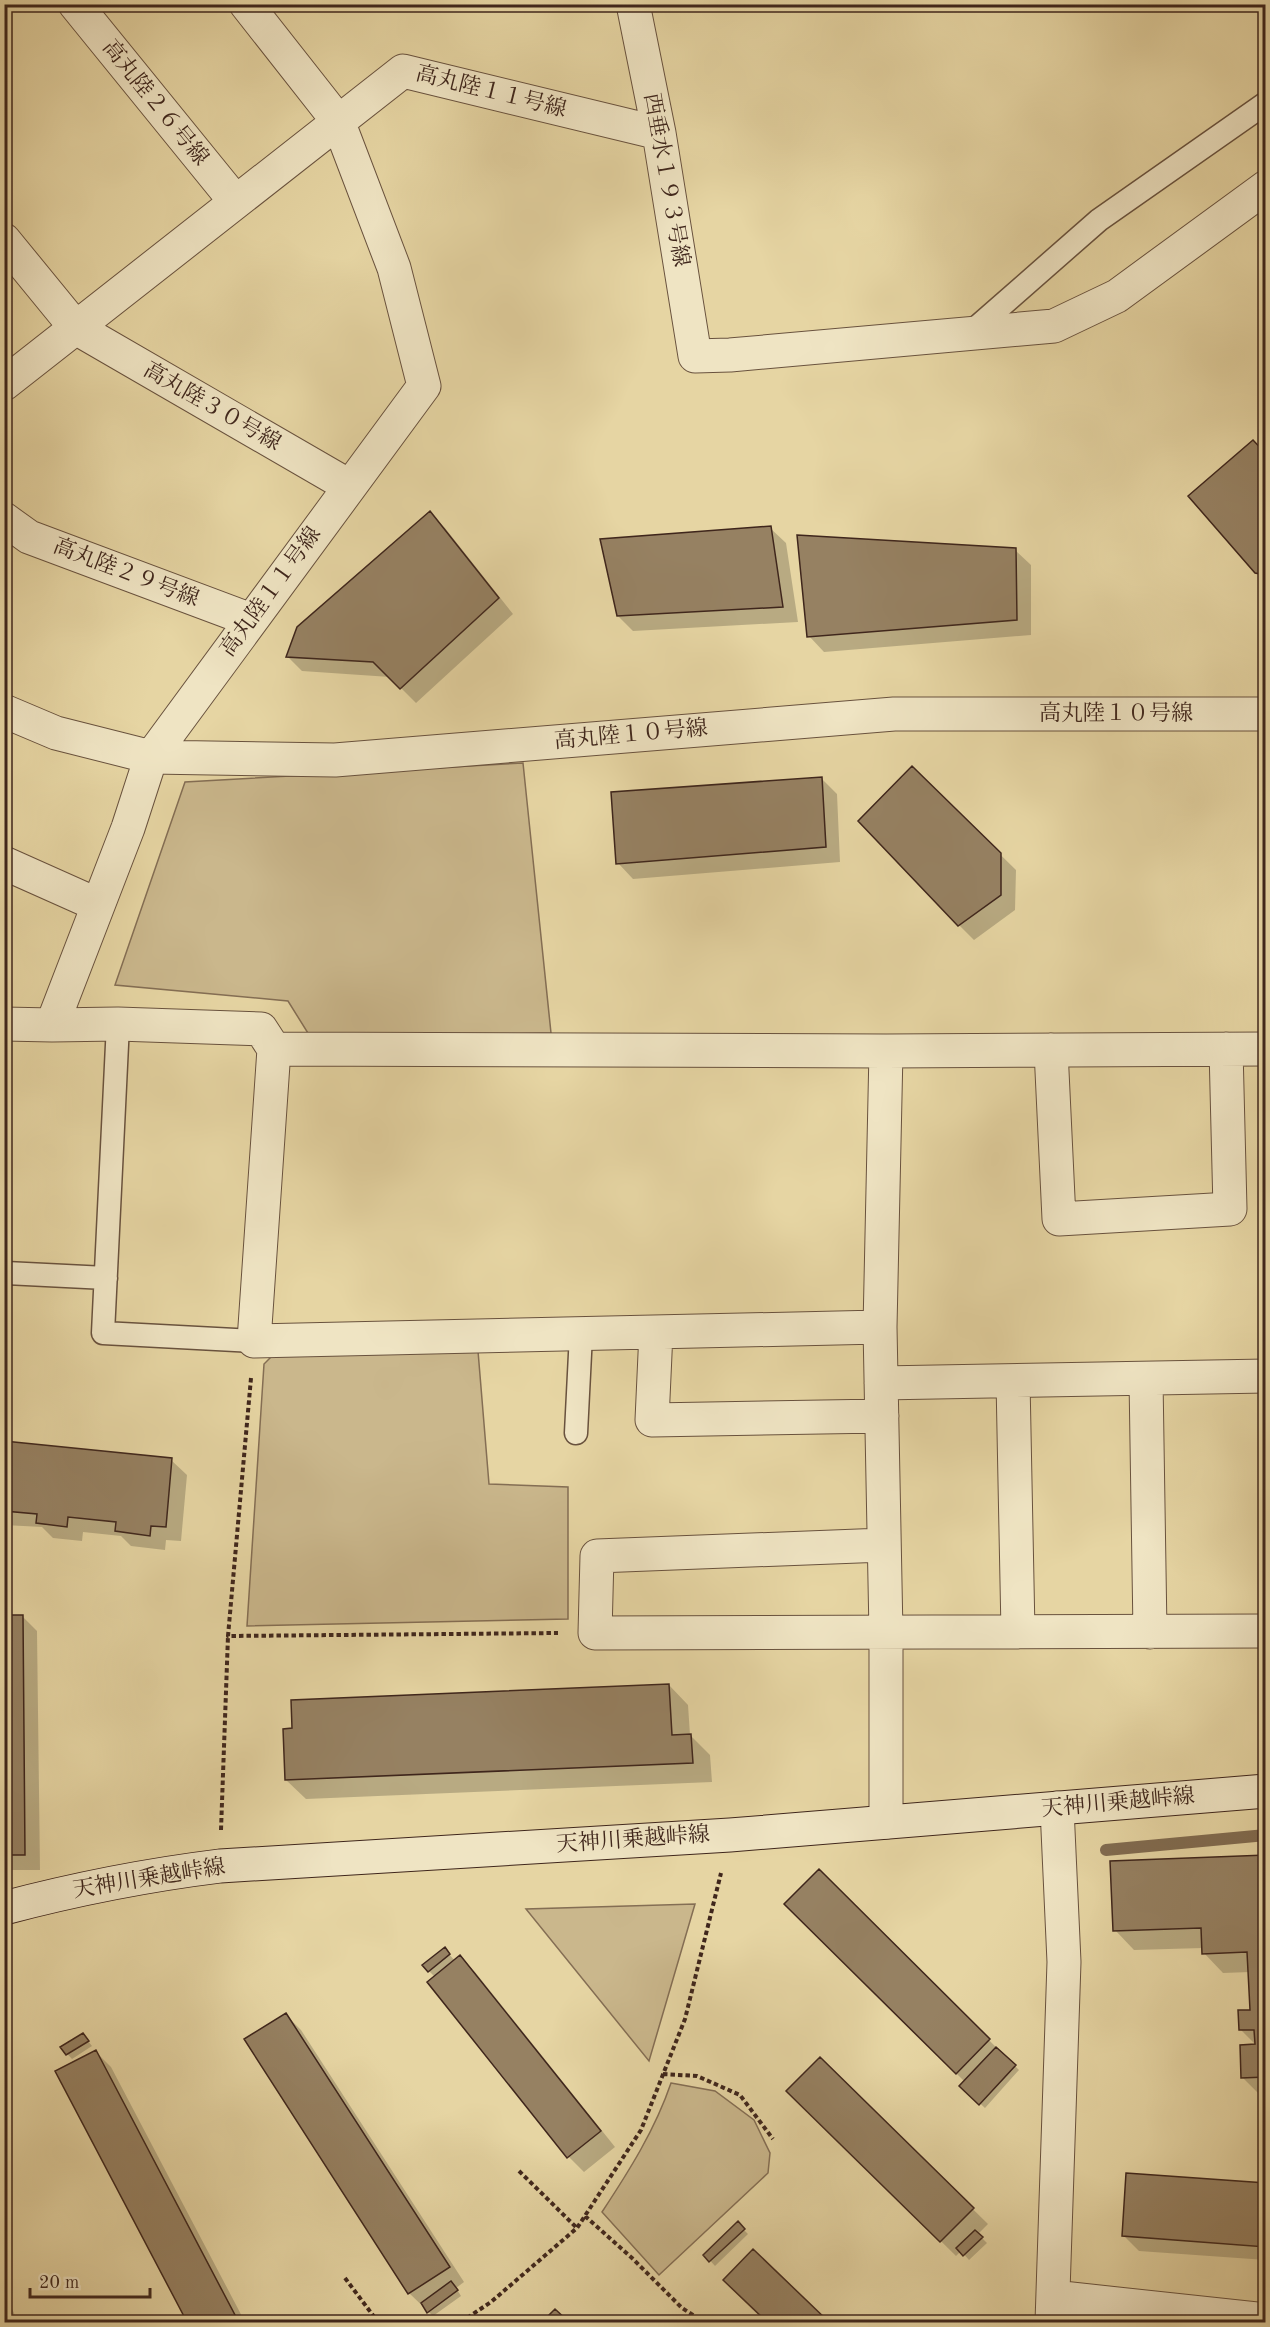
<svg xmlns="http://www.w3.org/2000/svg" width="1270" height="2327" font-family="'Old Standard TT','Noto Serif JP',serif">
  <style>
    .green { fill: #cab78c; stroke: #846e54; stroke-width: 1.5 }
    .shadow { fill: #0003 }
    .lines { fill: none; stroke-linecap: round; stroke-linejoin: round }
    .stream { stroke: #816c51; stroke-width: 12 }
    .building { fill: #968162; stroke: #3f261c; stroke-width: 1.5 }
    .lane-casing { stroke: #69523e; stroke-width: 25 }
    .street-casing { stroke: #69523e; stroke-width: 35 }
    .secondary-casing { stroke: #3f261c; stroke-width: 35 }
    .path { stroke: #3f261c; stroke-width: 4; stroke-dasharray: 4.5 3; stroke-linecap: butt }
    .lane { stroke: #efe4c3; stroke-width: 22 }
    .street { stroke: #efe4c3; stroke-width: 33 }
    .secondary { stroke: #efe4c3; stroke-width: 33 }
    .labels { text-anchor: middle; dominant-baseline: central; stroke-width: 4.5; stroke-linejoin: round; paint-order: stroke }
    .street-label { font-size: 22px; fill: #3f261c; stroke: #efe4c3 }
  </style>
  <rect width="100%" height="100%" fill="#e6d5a3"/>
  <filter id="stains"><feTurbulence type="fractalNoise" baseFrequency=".00333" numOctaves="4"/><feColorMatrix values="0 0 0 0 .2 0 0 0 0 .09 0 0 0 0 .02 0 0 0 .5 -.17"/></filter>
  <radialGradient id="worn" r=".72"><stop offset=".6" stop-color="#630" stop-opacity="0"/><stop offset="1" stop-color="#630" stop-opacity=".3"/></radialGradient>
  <path class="green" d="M523 763 551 1033 311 1038 288 1001 115 985 185 782Z
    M277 1351H478L489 1484 568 1487V1619L247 1626 264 1364Z
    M695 1904 649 2061 526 1909Z
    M671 2083 715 2091 754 2120 770 2153 768 2173 659 2275 602 2212C629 2171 655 2130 671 2083Z"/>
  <path class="shadow" d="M1266 454V582L1256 572Z
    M430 513 445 528 513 614 416 703 390 677 302 671 287 656Z
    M770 528 786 543 798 622 633 631 618 616Z
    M1015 550 1031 565V635L824 652 809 636Z
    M912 768 1016 870 1015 910 974 940 959 925Z
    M822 779 837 794 840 862 633 879 618 863Z
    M4 1443 171 1460 187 1475 181 1541 166 1540 165 1550 131 1546 121 1536 83 1532 82 1541 53 1538 42 1527 4 1525Z
    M4 1616H22L37 1631 40 1870H4Z
    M669 1685 688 1705 690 1735 710 1755 712 1782 306 1799 286 1780Z
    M1266 1857V2097H1262L1242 2077 1256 2045 1241 2030 1251 2011 1250 1972 1223 1973 1204 1953 1203 1948 1134 1950 1115 1930Z
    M819 1871 1019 2070 985 2108 961 2086 965 2082 786 1904Z
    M449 1954 455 1961 460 1957 475 1972 615 2147 584 2172 569 2157 429 1982 435 1977 429 1971Z
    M286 2015 301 2030 464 2282 456 2288 461 2296 433 2316 409 2293 246 2040Z
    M83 2035 92 2046 72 2059 62 2048Z
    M96 2052 111 2067 245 2322H188L57 2072Z
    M820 2059 988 2224 978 2234 987 2243 969 2260 961 2251 956 2256 789 2091Z
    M1266 2185V2260L1139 2251 1123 2235Z
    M738 2224 748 2234 715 2266 705 2255Z
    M753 2251 827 2322H769L726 2280Z
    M4 2291 18 2322H4Z"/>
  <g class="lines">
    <path class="stream" d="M1106 1850 1266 1835"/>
  </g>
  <path class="building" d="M1253 440 1266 454V575L1255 573 1188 496Z
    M430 511 499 598 400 689 373 662 286 657 297 627Z
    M771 526 783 607 617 616 600 539Z
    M797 535 1016 548 1017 620 807 637Z
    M912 766 1001 853V895L958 926 858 821Z
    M822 777 826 847 616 864 611 792Z
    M4 1441 172 1458 166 1527 151 1526 150 1536 115 1531 116 1522 68 1517 67 1527 36 1523 37 1514 4 1511Z
    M4 1615H23L25 1855H4Z
    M669 1684 672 1735 691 1734 693 1763 285 1780 283 1729 292 1728 291 1700Z
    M1266 1855V2077L1241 2078 1240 2045 1255 2044 1254 2030H1239L1238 2010H1250L1247 1952 1202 1954 1201 1928 1113 1931 1110 1861Z
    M819 1869 990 2039 956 2074 784 1904Z
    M445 1947 450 1954 428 1972 422 1965Z
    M460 1955 601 2131 567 2158 427 1982Z
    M286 2013 450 2267 408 2294 244 2039Z
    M83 2033 89 2041 66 2055 60 2047Z
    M996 2047 1016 2065 979 2105 959 2086Z
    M96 2050 235 2315 221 2322H187L55 2071Z
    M820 2057 974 2208 940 2242 786 2091Z
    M1126 2173 1266 2183V2247L1122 2236Z
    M738 2221 745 2229 709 2262 703 2255Z
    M975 2230 983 2237 963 2256 956 2248Z
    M753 2249 829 2322H767L723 2280Z
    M451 2281 458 2290 427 2313 421 2303Z
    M555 2309 569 2322H542Z"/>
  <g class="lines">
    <defs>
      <path id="lane" d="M969 334 1099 220 1266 103
        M118 1024 103 1333 254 1341
        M6 1273 106 1278
        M576 1433 581 1334"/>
      <path id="street" d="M75 4 235 201
        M633 4 659 133 695 356 730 355 1054 326 1117 296 1266 187
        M4 240 76 328 349 486
        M4 384 403 71 659 133
        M4 519 29 537 251 620
        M4 711 56 733 151 757 335 760 894 714H1266
        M4 863 98 905
        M4 1024 52 1025 128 828 151 757 424 386 394 268 338 121 246 4
        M52 1025 118 1024 261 1029 274 1049 254 1341 880 1327
        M274 1049 886 1051 1266 1049
        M1051 1050 1059 1219 1230 1209 1226 1049
        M656 1332 652 1420 882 1416
        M1146 1379 1150 1632
        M1013 1381 1018 1632
        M881 1383 1266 1376
        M884 1545 597 1556 595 1633 1266 1631
        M886 1822V1633L880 1327 886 1051
        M1053 2297 1266 2320
        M1052 2322 1064 1962 1057 1808"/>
      <path id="secondary" d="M4 1908C76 1889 147 1875 220 1866L730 1835 1266 1791"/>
    </defs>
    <use href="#lane" class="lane-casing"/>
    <use href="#street" class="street-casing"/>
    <use href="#secondary" class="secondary-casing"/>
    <path class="path" d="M251 1378 228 1636 558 1633
      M221 1830 228 1636
      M663 2074 697 2076 740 2095 773 2139
      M519 2171 577 2228
      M585 2216 632 2258 682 2308 704 2322
      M345 2278 378 2322
      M461 2322 491 2302 577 2228 641 2130 685 2019 721 1873"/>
    <use href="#lane" class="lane"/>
    <use href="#street" class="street"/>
    <use href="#secondary" class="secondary"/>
  </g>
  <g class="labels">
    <g class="street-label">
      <text transform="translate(491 92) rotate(14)">高丸陸１１号線</text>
      <text transform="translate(155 103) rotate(51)">高丸陸２６号線</text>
      <text transform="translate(666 180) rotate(80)">西垂水１９３号線</text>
      <text transform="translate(212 407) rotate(30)">高丸陸３０号線</text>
      <text transform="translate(126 573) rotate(21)">高丸陸２９号線</text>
      <text transform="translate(271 592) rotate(-54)">高丸陸１１号線</text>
      <text x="1116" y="714">高丸陸１０号線</text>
      <text transform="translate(631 735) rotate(-5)">高丸陸１０号線</text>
      <text transform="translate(1118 1803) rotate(-5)">天神川乗越峠線</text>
      <text transform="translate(633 1840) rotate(-4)">天神川乗越峠線</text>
      <text transform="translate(149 1879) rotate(-9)">天神川乗越峠線</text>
    </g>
  </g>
  <rect width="1270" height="2327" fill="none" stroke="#e6d5a3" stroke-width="24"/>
  <rect x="6" y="6" width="1258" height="2315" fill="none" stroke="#3f261c" stroke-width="3"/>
  <rect x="12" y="12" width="1246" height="2303" fill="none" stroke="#3f261c" stroke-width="1.5"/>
  <path d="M30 2288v9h120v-9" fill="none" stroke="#3f261c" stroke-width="3"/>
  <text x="39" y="2288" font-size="18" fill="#3f261c" stroke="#efe4c3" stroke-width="4.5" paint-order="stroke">20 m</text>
  <rect width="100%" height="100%" filter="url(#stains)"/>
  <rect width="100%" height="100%" fill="url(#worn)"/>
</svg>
